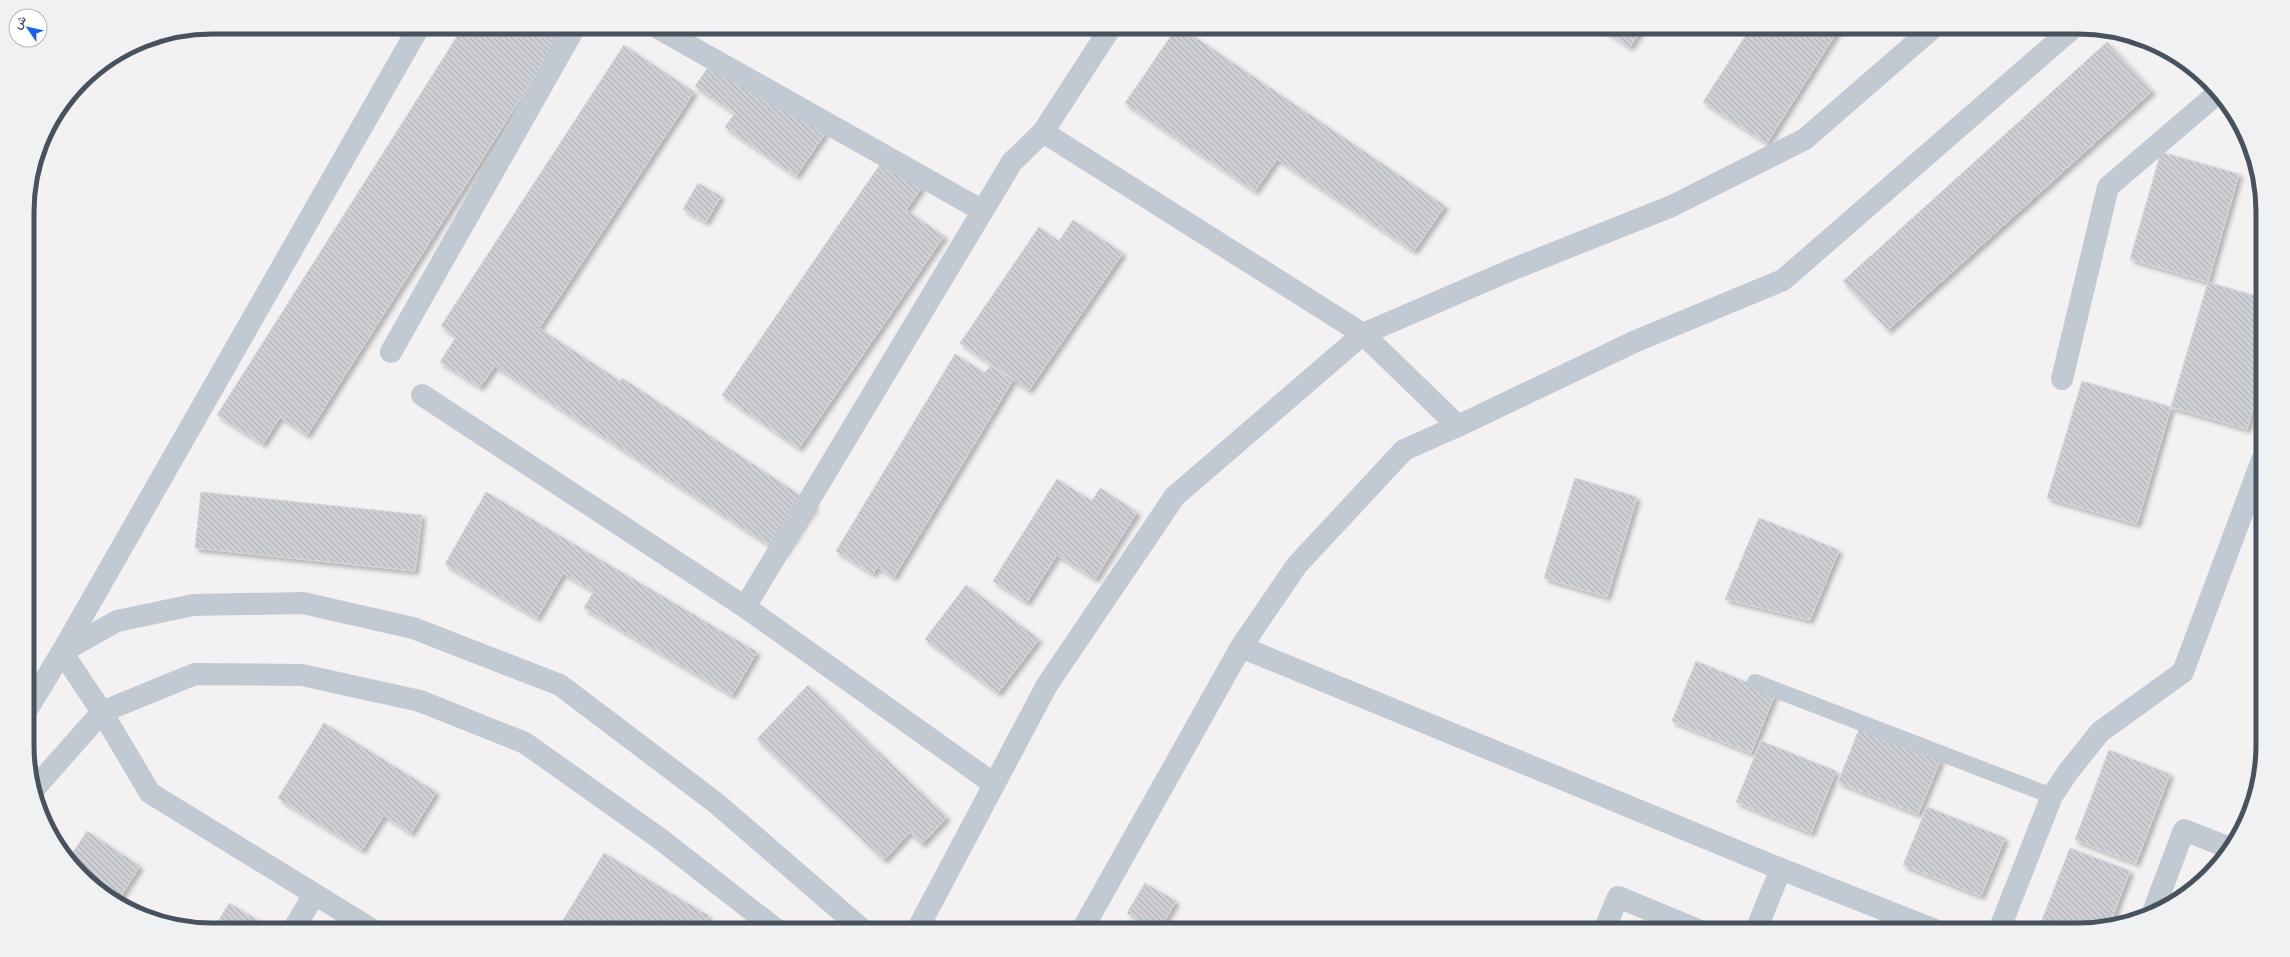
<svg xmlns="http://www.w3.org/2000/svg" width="2290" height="957" font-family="Commissioner,Vazirmatn,sans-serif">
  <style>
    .building { fill: url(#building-back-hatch); stroke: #d5d6dc; filter: url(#shadow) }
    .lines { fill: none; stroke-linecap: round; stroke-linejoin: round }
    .service { stroke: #c1cad2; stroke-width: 16 }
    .minor { stroke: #c1cad2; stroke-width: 22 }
    .tertiary { stroke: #c1cad2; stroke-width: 22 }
    .rim { fill: none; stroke: #48525f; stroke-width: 5 }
  </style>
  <defs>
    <pattern id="building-back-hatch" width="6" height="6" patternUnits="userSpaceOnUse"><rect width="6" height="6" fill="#cdcfd5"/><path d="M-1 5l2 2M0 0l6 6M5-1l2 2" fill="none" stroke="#a8abb0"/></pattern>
    <filter id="shadow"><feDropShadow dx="3.5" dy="3.5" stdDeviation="2" flood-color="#0004"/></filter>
  </defs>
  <rect width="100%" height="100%" fill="#f3f1f1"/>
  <path class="building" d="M463 27H559L564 30 307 435 280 417 263 444 217 415Z
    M1177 27H1180L1445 206 1414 251 1277 159 1255 191 1125 103Z
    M1599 27H1643L1630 47Z
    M1751 27H1840L1767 143 1703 102Z
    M2107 42 2152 91 1888 330 1843 281Z
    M624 45 694 92 539 328 620 381 622 378 815 505 783 554 495 366 480 387 440 362 456 337 441 326Z
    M715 57 826 132 796 176 725 127 735 113 695 86Z
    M2161 152 2239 174 2208 282 2130 259Z
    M883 160 922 187 906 210 944 236 799 448 722 395Z
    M698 183 721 196 706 222 683 209Z
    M1073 220 1123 253 1029 390 960 343 1039 227 1059 241Z
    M2208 282 2262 298V377L2247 429 2171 407Z
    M955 354 985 373 990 366 1013 380 894 577 877 567 873 574 836 551Z
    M2082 381 2171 407 2137 524 2047 498Z
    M1575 478 1637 497 1607 597 1544 578Z
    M1057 479 1092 501 1100 488 1137 512 1095 579 1057 555 1027 602 993 581Z
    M201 492 422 515 415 571 195 548Z
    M486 492 757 652 732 695 584 608 594 591 563 573 537 618 445 564Z
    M1759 518 1839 550 1810 620 1725 599Z
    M966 585 1039 639 998 693 925 639Z
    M1696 661 1775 694 1751 753 1672 721Z
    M808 685 947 817 922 844 910 832 884 860 757 739Z
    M324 723 436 792 411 833 384 815 362 850 278 798Z
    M1860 727 1941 759 1918 814 1838 782Z
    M1761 741 1836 771 1811 833 1736 802Z
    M2109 750 2170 774 2136 863 2075 840Z
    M1927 807 2005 838 1981 896 1903 865Z
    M87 831 140 866 117 902 99 892 68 860Z
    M2070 848 2130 871 2109 926 2090 930H2038Z
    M604 853 709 916 700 930H569L560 925Z
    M1145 883 1176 901 1164 922 1177 930H1132L1138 919 1127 913Z
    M229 903 274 930H213Z"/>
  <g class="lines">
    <path class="service" d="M1755 682 2052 796"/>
    <path class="minor" d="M656 27 983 211
      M1111 27 1043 132 1363 334 1458 426
      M391 352 575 27
      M2062 379 2108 187 2218 93
      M422 395 745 607 994 784
      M745 607 1012 162 1043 132
      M1241 647 1781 869 1935 930
      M2153 912 2184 830 2230 848
      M293 930 314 895
      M373 930 150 793 102 712 62 652 419 27
      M1604 930 1618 897 1698 930
      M1756 930 1781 869
      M1999 930 2052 796 2068 772 2100 732 2183 672 2262 460"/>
    <path class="tertiary" d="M28 708 62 652 117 621 193 605 303 603 413 628 560 685 716 803 863 930
      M34 789 102 712 195 674 302 675 420 701 525 743 659 838 777 930
      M917 930 1047 685 1175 496 1363 334 1511 270 1672 206 1805 139 1934 27
      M1082 930 1241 647 1297 565 1404 450 1458 426 1636 341 1783 280 2074 27"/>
  </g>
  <path d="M0 0H2290V957H0ZM212 34H2078A178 178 0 0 1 2256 212V745A178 178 0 0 1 2078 923H212A178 178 0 0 1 34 745V212A178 178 0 0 1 212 34Z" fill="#f0f1f2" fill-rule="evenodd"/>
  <path class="rim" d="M212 34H2078A178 178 0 0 1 2256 212V745A178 178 0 0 1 2078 923H212A178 178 0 0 1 34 745V212A178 178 0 0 1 212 34Z"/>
  <g transform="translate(28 28) rotate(304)"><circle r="19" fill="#ffffff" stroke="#b6babf"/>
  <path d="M0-3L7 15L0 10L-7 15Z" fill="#1564e8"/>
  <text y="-6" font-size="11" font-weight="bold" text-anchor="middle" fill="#48525f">ش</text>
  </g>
</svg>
